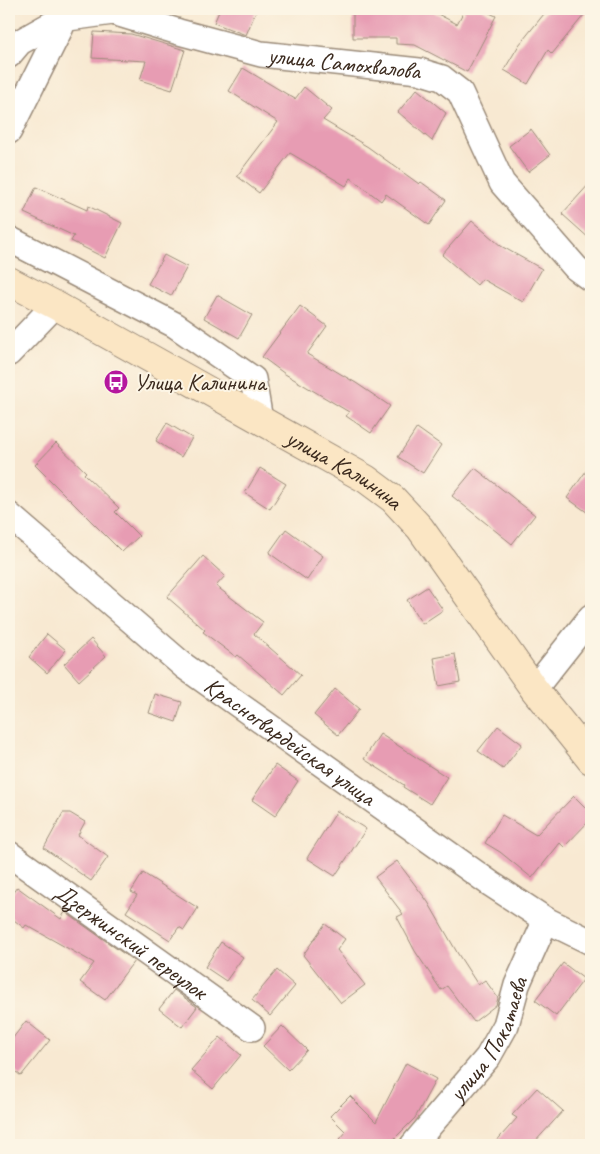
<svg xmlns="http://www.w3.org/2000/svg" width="600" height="1154" font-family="Caveat,sans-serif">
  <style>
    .building { fill: #e79cb3 }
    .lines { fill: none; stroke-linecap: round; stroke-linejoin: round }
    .street-casing { stroke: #9a8a78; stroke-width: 28 }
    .secondary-casing { stroke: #9a8a78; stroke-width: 30 }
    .street { stroke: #fff; stroke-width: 25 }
    .secondary { stroke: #fbe6c4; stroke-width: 28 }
    .labels { text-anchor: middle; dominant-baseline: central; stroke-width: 4; stroke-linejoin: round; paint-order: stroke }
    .street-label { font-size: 24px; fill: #3b2a1e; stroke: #fcf5e5 }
    .poi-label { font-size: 24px; fill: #3b2a1e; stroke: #fcf5e5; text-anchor: start }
  </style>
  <rect width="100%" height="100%" fill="#fcf5e5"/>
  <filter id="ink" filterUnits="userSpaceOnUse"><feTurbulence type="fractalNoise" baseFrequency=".02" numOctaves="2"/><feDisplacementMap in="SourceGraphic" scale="10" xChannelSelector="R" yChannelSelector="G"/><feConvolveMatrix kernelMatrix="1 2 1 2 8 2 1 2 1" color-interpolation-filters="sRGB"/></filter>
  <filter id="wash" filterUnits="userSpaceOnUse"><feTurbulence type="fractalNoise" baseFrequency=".0096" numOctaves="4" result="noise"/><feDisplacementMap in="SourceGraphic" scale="20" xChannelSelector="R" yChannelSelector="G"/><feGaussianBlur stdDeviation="1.12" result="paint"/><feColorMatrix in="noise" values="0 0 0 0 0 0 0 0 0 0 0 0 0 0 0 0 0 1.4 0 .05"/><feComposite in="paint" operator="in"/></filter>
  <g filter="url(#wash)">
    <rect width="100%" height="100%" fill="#f8e9d2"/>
    <g id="blocks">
      <path class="building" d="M220 9H257L246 35 214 23Z
        M353 9H428L457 24 465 9H481L496 16 467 72 415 45 396 44V38H353Z
        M548 9H589L552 54 548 50 528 84 504 70 519 45Z
        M94 32 131 34 185 50 172 90 140 80 146 61 92 58Z
        M243 68 295 99 304 87 332 110 323 120 368 147 419 184 421 182 446 200 429 225 386 194 381 201 351 178 346 186 290 153 259 193 237 176 278 122 229 91Z
        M417 89 446 113 432 141 398 112Z
        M531 129 550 155 528 172 509 146Z
        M591 182V240L562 214Z
        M36 187 87 210 88 206 122 223 105 258 71 241 74 236 24 213Z
        M472 221 501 246 542 269 523 302 482 279 477 285 442 255Z
        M164 255 187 267 171 296 148 284Z
        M217 295 252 315 239 338 204 318Z
        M300 306 327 326 307 354 356 383 390 406 371 433 346 416 349 412 285 374 262 357Z
        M167 423 192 438 181 457 156 441Z
        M417 428 441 445 423 473 398 457Z
        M56 443 86 472 84 474 119 508 115 512 139 536 122 552 35 465Z
        M591 464V515L567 498Z
        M260 468 286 484 270 509 245 493Z
        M475 468 535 515 512 544 452 496Z
        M286 529 323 556 307 580 269 553Z
        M203 556 225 576 216 586 263 622 254 634 301 675 284 695 238 655 236 657 203 632 205 630 167 597Z
        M427 587 443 610 422 624 407 600Z
        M47 634 66 650 47 673 29 657Z
        M91 639 106 656 79 681 64 664Z
        M455 654 460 682 439 686 434 658Z
        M335 689 359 709 338 735 314 715Z
        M155 694 182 702 176 722 149 713Z
        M498 726 522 744 503 769 478 751Z
        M380 734 447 777 430 804 403 787 404 785 364 759Z
        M275 765 298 781 275 816 252 800Z
        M574 796 591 813V819L564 847 560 843 532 878 500 852 485 843 502 815 536 835Z
        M337 811 366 829 335 876 307 858Z
        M63 813H70L85 822 78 835 108 857 91 881 44 848Z
        M397 861 428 902 458 954 478 985 485 980 498 998 496 1005 474 1022 447 986 441 990 415 951 397 917 403 914 375 877Z
        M143 873 198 908 184 930 179 927 170 940 126 912 137 895 131 892Z
        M17 887 61 919 65 912 134 961 105 1000 80 982 94 963 26 925 24 928 9 916V898Z
        M325 924 345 939 337 950 365 985 341 1003 303 955Z
        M221 942 243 957 226 981 205 967Z
        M563 963 584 979 556 1016 535 1000Z
        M277 970 295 986 270 1016 252 1000Z
        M174 990 197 1007 182 1027 159 1009Z
        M26 1021 50 1040 21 1076 9 1066V1043Z
        M282 1026 307 1050 288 1070 263 1046Z
        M220 1037 241 1055 213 1089 191 1070Z
        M406 1063 436 1079 415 1118 388 1145H335L346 1132 330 1116 350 1096 376 1122Z
        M537 1088 563 1111 532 1145H493L517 1118 512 1115Z"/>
    </g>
  </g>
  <g filter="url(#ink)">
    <use href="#blocks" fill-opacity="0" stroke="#9a8a78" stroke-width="1"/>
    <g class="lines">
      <defs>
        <g id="street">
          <path id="s1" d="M9 55 20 42 61 19 113 12 179 32 261 54 419 71 442 78 460 92 502 183 576 268 591 279"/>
          <path d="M9 131 61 27V19"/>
          <path d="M9 239 175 325 253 379 260 420"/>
          <path d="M9 353 55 305"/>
          <path id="s2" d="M9 515 184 666 491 884 546 920 591 942"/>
          <path d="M534 689 591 617"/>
          <path id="s3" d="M9 854 252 1028"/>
          <path id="s4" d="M413 1145 488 1057 506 1025 517 985 546 920"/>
        </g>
        <g id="secondary">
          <path id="s5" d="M9 281 55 305 366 479 393 499 420 528 534 689 591 760"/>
        </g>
      </defs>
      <use href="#street" class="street-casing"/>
      <use href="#secondary" class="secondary-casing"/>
      <use href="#street" class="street"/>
      <use href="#secondary" class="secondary"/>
    </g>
  </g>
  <defs>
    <symbol id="bus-disc" viewBox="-11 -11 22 22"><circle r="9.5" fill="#b5179e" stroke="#fcf5e5"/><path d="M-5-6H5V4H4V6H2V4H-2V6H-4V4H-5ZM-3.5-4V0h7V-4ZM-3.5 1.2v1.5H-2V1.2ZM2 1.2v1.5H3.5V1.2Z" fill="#fff"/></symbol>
  </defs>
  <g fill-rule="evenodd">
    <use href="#bus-disc" x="102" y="368" width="28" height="28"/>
  </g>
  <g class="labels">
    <g class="street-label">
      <text stroke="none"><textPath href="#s1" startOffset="354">улица Самохвалова</textPath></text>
      <text stroke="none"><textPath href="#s5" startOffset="385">улица Калинина</textPath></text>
      <text stroke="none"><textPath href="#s2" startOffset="361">Красногвардейская улица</textPath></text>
      <text stroke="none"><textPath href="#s3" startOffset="150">Дзержинский переулок</textPath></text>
      <text stroke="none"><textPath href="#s4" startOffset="132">улица Покатаева</textPath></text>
    </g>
    <g class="poi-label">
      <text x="134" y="382">Улица Калинина</text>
    </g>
  </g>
  <rect width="600" height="1154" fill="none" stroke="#fcf5e5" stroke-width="30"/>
</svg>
